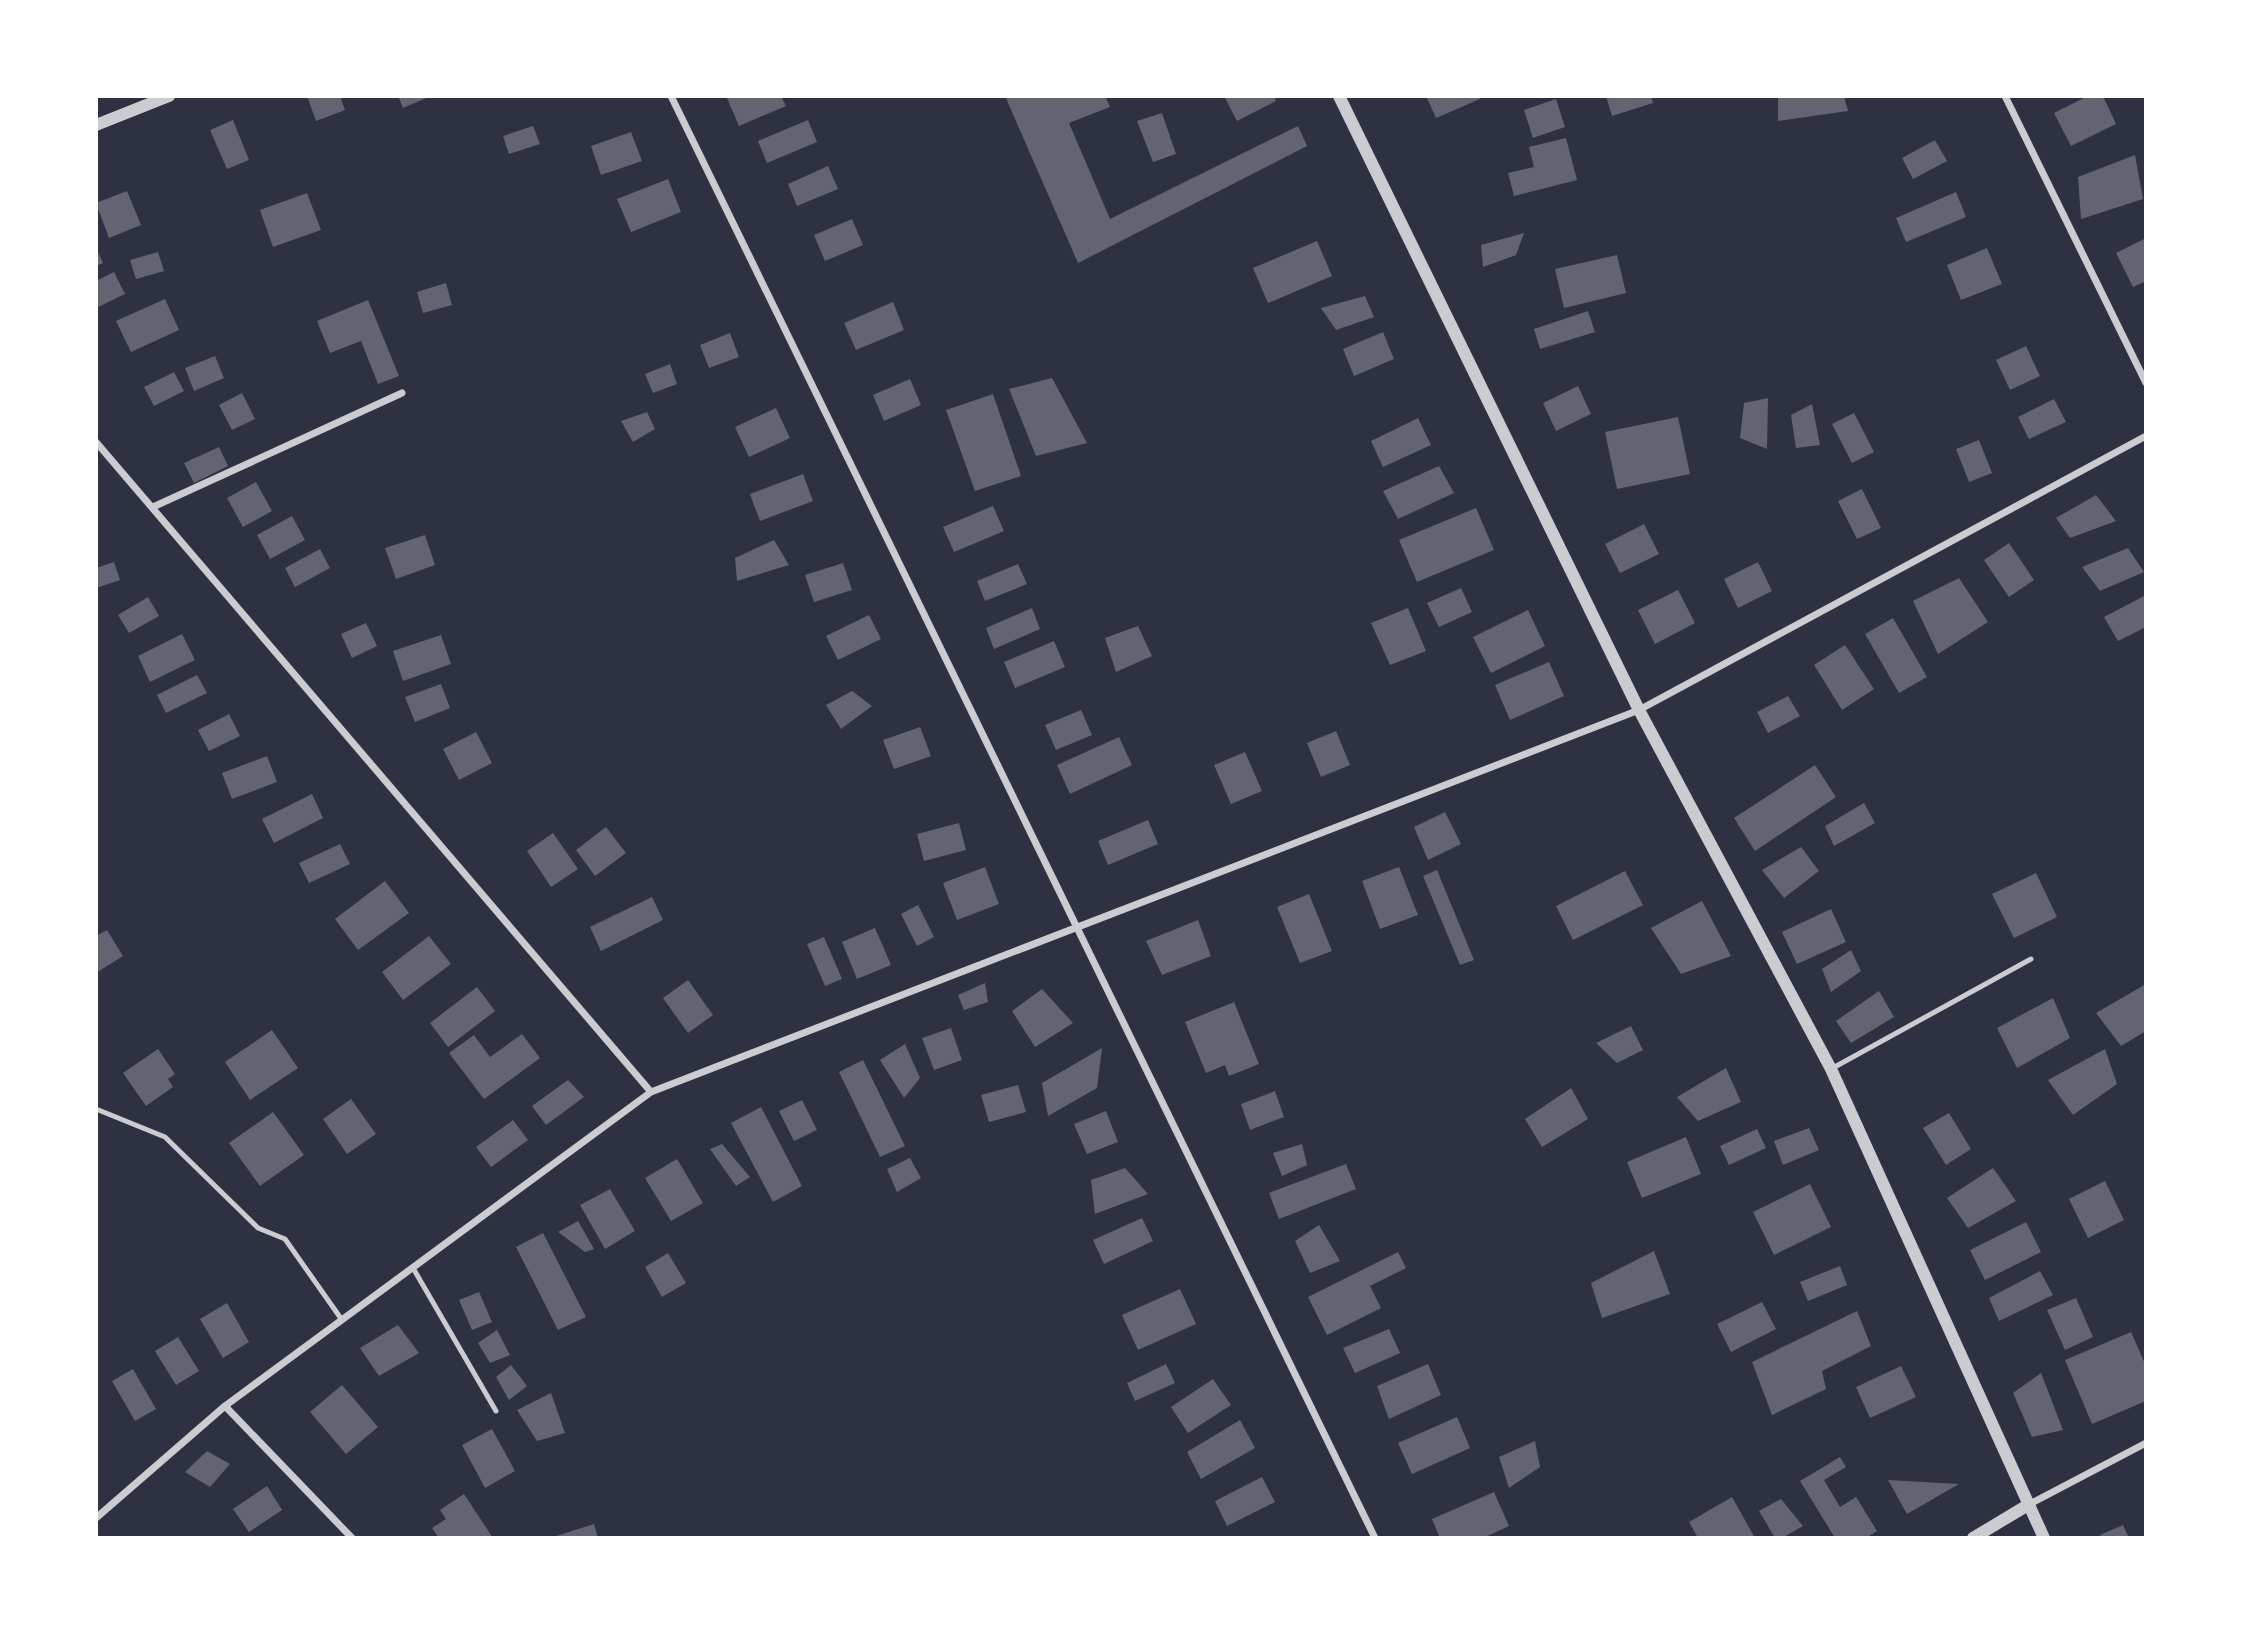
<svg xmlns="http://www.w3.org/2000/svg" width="2242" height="1634" font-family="'Roboto Condensed',sans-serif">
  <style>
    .building { fill: #626471 }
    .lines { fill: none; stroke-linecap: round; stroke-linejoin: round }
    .service { stroke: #caccd0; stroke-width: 5 }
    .minor { stroke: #caccd0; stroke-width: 7 }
    .tertiary { stroke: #caccd0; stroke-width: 12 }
  </style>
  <rect width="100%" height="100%" fill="#2d3142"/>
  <path class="building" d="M307 96H340L345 110 316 121Z
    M398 96H431L403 108Z
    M732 96H781L786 106 739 126 727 98Z
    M1005 96H1105L1110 107 1069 123 1110 219 1298 126 1307 146 1078 263Z
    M1224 96H1274L1276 101 1237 121Z
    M1426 96H1479L1480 99 1436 118Z
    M1606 96H1651L1653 103 1612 116Z
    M1778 96H1844L1848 111 1778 121Z
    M2088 96H2103L2116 124 2071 146 2054 113Z
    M1556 99 1565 127 1533 138 1524 110Z
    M1162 113 1176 154 1153 162 1137 121Z
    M233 120 249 160 227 169 210 130Z
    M808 120 817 142 767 163 758 141Z
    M533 126 540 144 509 154 503 136Z
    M631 132 642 161 601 175 591 146Z
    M1566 138 1577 180 1514 196 1508 173 1534 167 1529 147Z
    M1935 140 1947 161 1913 179 1902 158Z
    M2135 155 2143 199 2081 219 2078 177Z
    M828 166 838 189 797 206 788 184Z
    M668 179 681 212 631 232 617 199Z
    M127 191 141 225 109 238 96 203Z
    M1956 192 1966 217 1906 242 1896 218Z
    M307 193 321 230 273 247 260 210Z
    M852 219 863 245 825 261 814 235Z
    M1524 233 1516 255 1483 267 1481 245Z
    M2146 238V281L2133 287 2116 253Z
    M1317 241 1332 276 1268 303 1253 268Z
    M96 247 103 263 96 266Z
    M1987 248 2002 284 1961 300 1947 265Z
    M158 252 164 271 136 279 130 260Z
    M1617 255 1626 293 1564 308 1555 269Z
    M114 272 125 294 96 308V281Z
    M446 283 452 305 423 313 417 292Z
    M1365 296 1374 317 1336 330 1321 308Z
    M165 299 179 330 131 352 116 321Z
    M368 300 399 376 378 384 361 341 330 353 317 321Z
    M893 302 904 330 856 350 844 323Z
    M1588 311 1595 332 1540 349 1534 329Z
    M1383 332 1394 359 1354 376 1343 349Z
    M730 333 739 357 709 368 700 345Z
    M2026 346 2040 376 2010 390 1996 360Z
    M215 356 224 378 194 391 185 368Z
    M670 364 677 384 653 393 645 374Z
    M174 372 184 391 154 406 144 387Z
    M1052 378 1087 443 1036 456 1009 389Z
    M910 379 921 405 884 421 873 395Z
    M1578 386 1591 414 1556 431 1543 403Z
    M242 393 255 419 232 430 219 405Z
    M993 394 1021 476 975 491 946 410Z
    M1768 398 1767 449 1740 438 1744 403Z
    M2054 399 2066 422 2029 439 2018 417Z
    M1812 404 1820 445 1796 448 1791 415Z
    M776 408 790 438 749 457 735 427Z
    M647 412 655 429 633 442 621 421Z
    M1854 413 1874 452 1852 463 1832 424Z
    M1678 417 1690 474 1617 489 1605 432Z
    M1418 418 1431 445 1383 467 1371 441Z
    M1979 440 1992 473 1969 482 1956 449Z
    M219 447 228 466 194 483 184 463Z
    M1439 466 1454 493 1398 519 1383 491Z
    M803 474 813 501 760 521 750 494Z
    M256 482 272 511 243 527 227 498Z
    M1862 489 1881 528 1857 539 1838 501Z
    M2096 495 2116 521 2070 538 2056 518Z
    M993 506 1004 531 954 552 943 527Z
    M1476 508 1494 550 1417 582 1399 540Z
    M292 516 305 540 270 559 257 535Z
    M1644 524 1659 554 1620 573 1605 544Z
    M425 535 435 565 396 579 385 548Z
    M774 540 789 565 737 581 735 558Z
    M2009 543 2034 580 2009 597 1984 560Z
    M2128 548 2144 572 2100 591 2082 567Z
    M320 549 330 568 295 587 285 568Z
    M114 562 120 580 96 588V568Z
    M1758 562 1772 591 1738 608 1724 579Z
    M843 563 852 590 814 602 805 575Z
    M1018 564 1027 584 985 601 977 581Z
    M1959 578 1988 622 1938 654 1913 601Z
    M1461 588 1472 612 1439 627 1427 603Z
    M1678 590 1695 623 1655 644 1638 610Z
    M2146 595V627L2118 641 2104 617Z
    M148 597 159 616 129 633 118 615Z
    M1032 608 1040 629 994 649 986 628Z
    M1408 608 1426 651 1390 665 1371 623Z
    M1528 610 1545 646 1491 673 1473 637Z
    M869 615 881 639 838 660 826 636Z
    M1893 618 1927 677 1899 693 1865 634Z
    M366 623 377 646 352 658 341 634Z
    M1138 626 1152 656 1116 672 1105 638Z
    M182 634 195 660 150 682 138 656Z
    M441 635 451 664 403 681 393 651Z
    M1054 641 1065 667 1015 688 1004 662Z
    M1845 645 1874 689 1842 710 1814 665Z
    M1549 662 1564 696 1510 720 1495 685Z
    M197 675 207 693 166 713 157 695Z
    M441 684 450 708 415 722 405 697Z
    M852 691 872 706 841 729 826 705Z
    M1788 696 1800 716 1768 733 1757 712Z
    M1081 710 1092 735 1056 750 1045 725Z
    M229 714 240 736 209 751 198 730Z
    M920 727 931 756 894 769 883 740Z
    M1336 731 1350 765 1321 777 1307 743Z
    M476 732 492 763 459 780 443 749Z
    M1119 737 1132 765 1070 794 1057 765Z
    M1245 752 1262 791 1231 804 1214 765Z
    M267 756 277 782 232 799 222 773Z
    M1815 765 1836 797 1755 851 1734 818Z
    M312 794 323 818 274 843 262 819Z
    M1864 803 1875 823 1834 846 1825 826Z
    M1445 812 1461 844 1428 860 1414 827Z
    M1148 820 1158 844 1108 865 1098 841Z
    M959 823 966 850 924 861 917 834Z
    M606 827 626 853 595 876 576 850Z
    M553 833 578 869 551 887 527 851Z
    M340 844 350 864 309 883 299 863Z
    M1801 847 1819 871 1784 898 1762 870Z
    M985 867 999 904 957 920 943 883Z
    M1399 867 1418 915 1380 929 1362 881Z
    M1437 870 1474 960 1460 965 1423 876Z
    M1625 871 1643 905 1573 940 1556 906Z
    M2036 873 2057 917 2014 938 1992 894Z
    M385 881 409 913 358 950 335 919Z
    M1309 894 1332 951 1300 963 1277 907Z
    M652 897 663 920 601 951 590 927Z
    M1702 901 1731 956 1681 974 1651 928Z
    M918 905 934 937 917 946 901 914Z
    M1831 909 1846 942 1797 964 1782 932Z
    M1198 920 1211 956 1162 975 1146 941Z
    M875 928 891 965 857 979 842 942Z
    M107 930 123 956 96 973V936Z
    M429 936 451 964 403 1000 382 972Z
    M824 937 842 979 825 986 807 944Z
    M1851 950 1861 971 1831 992 1822 969Z
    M688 980 713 1015 688 1033 663 998Z
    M985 983 988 1002 964 1010 958 995Z
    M2146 984V1031L2121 1046 2096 1013Z
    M477 987 495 1011 448 1047 430 1023Z
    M1042 989 1073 1023 1035 1047 1012 1011Z
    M1879 991 1894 1017 1851 1043 1836 1021Z
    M2053 998 2070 1038 2017 1068 1997 1028Z
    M1234 1002 1259 1064 1229 1076 1225 1065 1206 1073 1185 1022Z
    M1631 1026 1643 1050 1617 1063 1596 1043Z
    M951 1028 962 1060 934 1070 922 1038Z
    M272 1030 298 1068 250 1100 225 1062Z
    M522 1034 540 1058 484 1099 449 1053 474 1035 490 1057Z
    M905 1044 920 1078 904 1098 880 1060Z
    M1102 1048 1097 1088 1048 1116 1042 1083Z
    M158 1049 175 1074 168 1079 173 1087 146 1106 123 1073Z
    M2105 1049 2117 1084 2073 1115 2048 1080Z
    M863 1060 905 1146 880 1157 839 1072Z
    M1726 1068 1741 1102 1698 1121 1677 1097Z
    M568 1080 584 1097 546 1125 532 1106Z
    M1018 1085 1026 1112 989 1122 981 1095Z
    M1571 1088 1588 1119 1542 1147 1525 1119Z
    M1275 1091 1284 1117 1250 1130 1241 1104Z
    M351 1099 376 1134 347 1154 323 1119Z
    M802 1100 817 1130 794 1141 779 1111Z
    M761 1107 802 1186 773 1202 731 1123Z
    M1106 1111 1118 1142 1087 1154 1074 1124Z
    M273 1112 304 1155 260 1186 229 1143Z
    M1949 1113 1971 1149 1946 1165 1923 1128Z
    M513 1120 528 1140 491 1167 476 1147Z
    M1809 1128 1819 1150 1783 1165 1774 1141Z
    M1757 1129 1766 1148 1729 1165 1720 1146Z
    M1686 1137 1701 1174 1642 1198 1627 1162Z
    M722 1144 750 1177 736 1186 710 1149Z
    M1302 1144 1307 1165 1282 1176 1273 1153Z
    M910 1158 921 1178 897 1192 887 1169Z
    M677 1159 703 1203 671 1221 645 1178Z
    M1346 1164 1356 1189 1279 1219 1269 1193Z
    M1125 1168 1148 1194 1095 1214 1091 1180Z
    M1993 1168 2016 1201 1968 1228 1947 1198Z
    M2105 1181 2124 1220 2088 1238 2069 1199Z
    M1810 1184 1831 1227 1774 1255 1753 1212Z
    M610 1189 635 1231 605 1249 580 1205Z
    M1142 1218 1153 1241 1104 1264 1093 1240Z
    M578 1221 594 1249 585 1252 558 1232Z
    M2026 1222 2041 1252 1985 1280 1970 1250Z
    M1319 1225 1340 1261 1310 1273 1295 1241Z
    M543 1233 586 1317 558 1330 516 1247Z
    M1654 1251 1670 1294 1602 1318 1591 1283Z
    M1398 1252 1406 1268 1370 1286 1381 1308 1327 1335 1308 1297Z
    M668 1253 686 1283 662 1297 645 1267Z
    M1840 1266 1847 1285 1808 1301 1800 1282Z
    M2040 1271 2053 1295 1999 1321 1989 1298Z
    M1180 1289 1196 1324 1138 1350 1122 1315Z
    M479 1292 492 1322 472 1330 459 1300Z
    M2076 1298 2093 1337 2065 1350 2047 1310Z
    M1762 1302 1776 1329 1731 1352 1717 1324Z
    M227 1303 249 1342 223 1358 200 1319Z
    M1857 1311 1871 1346 1822 1371 1826 1389 1772 1415 1752 1362Z
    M398 1325 419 1353 379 1376 360 1348Z
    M1389 1329 1400 1353 1355 1373 1343 1348Z
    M497 1330 510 1355 490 1363 478 1343Z
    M2131 1332 2146 1366V1401L2092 1424 2065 1360Z
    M178 1337 199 1371 176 1385 155 1351Z
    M1166 1364 1175 1383 1135 1401 1127 1383Z
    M1428 1364 1441 1395 1389 1419 1377 1386Z
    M511 1365 527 1386 509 1400 496 1377Z
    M1901 1366 1916 1397 1870 1418 1856 1387Z
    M133 1369 156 1409 135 1421 112 1381Z
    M2041 1373 2063 1430 2032 1437 2013 1393Z
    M1213 1379 1231 1405 1188 1433 1171 1407Z
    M342 1385 378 1427 346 1454 310 1412Z
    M551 1393 565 1433 537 1441 517 1410Z
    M1457 1417 1470 1448 1412 1474 1398 1443Z
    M1240 1420 1255 1448 1201 1479 1187 1452Z
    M492 1429 515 1471 485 1488 462 1445Z
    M1535 1441 1540 1467 1509 1488 1499 1457Z
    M207 1451 230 1464 210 1487 185 1472Z
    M1840 1457 1846 1467 1824 1480 1840 1507 1856 1497 1877 1531 1866 1538H1835L1800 1481Z
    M1262 1477 1275 1502 1227 1526 1215 1501Z
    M1888 1480 1959 1484 1907 1514Z
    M267 1486 282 1510 249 1532 233 1509Z
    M1494 1492 1509 1526 1483 1538H1440L1432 1519Z
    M464 1494 493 1538H439L432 1528 446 1519 440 1510Z
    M1732 1497 1755 1538H1698L1689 1522Z
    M1781 1499 1803 1526 1782 1538H1775L1759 1511Z
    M594 1524 598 1538H553V1537Z
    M2123 1525 2129 1538H2102L2100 1535Z"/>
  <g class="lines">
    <path class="service" d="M1831 1069 2031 959
      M96 1109 165 1137 258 1228 285 1239 342 1320
      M413 1268 496 1411"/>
    <path class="minor" d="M671 96 1375 1538
      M2005 96 2146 383
      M96 442 651 1092
      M153 507 402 393
      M225 1406 352 1538
      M2028 1505 2146 1443
      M96 1518 225 1406 651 1092 1639 710 2146 436"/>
    <path class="tertiary" d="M1339 96 1639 710 1831 1069 2044 1538
      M96 125 169 96
      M1973 1538 2028 1505"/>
  </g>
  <rect width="2242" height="1634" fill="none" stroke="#ffffff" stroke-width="196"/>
</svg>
